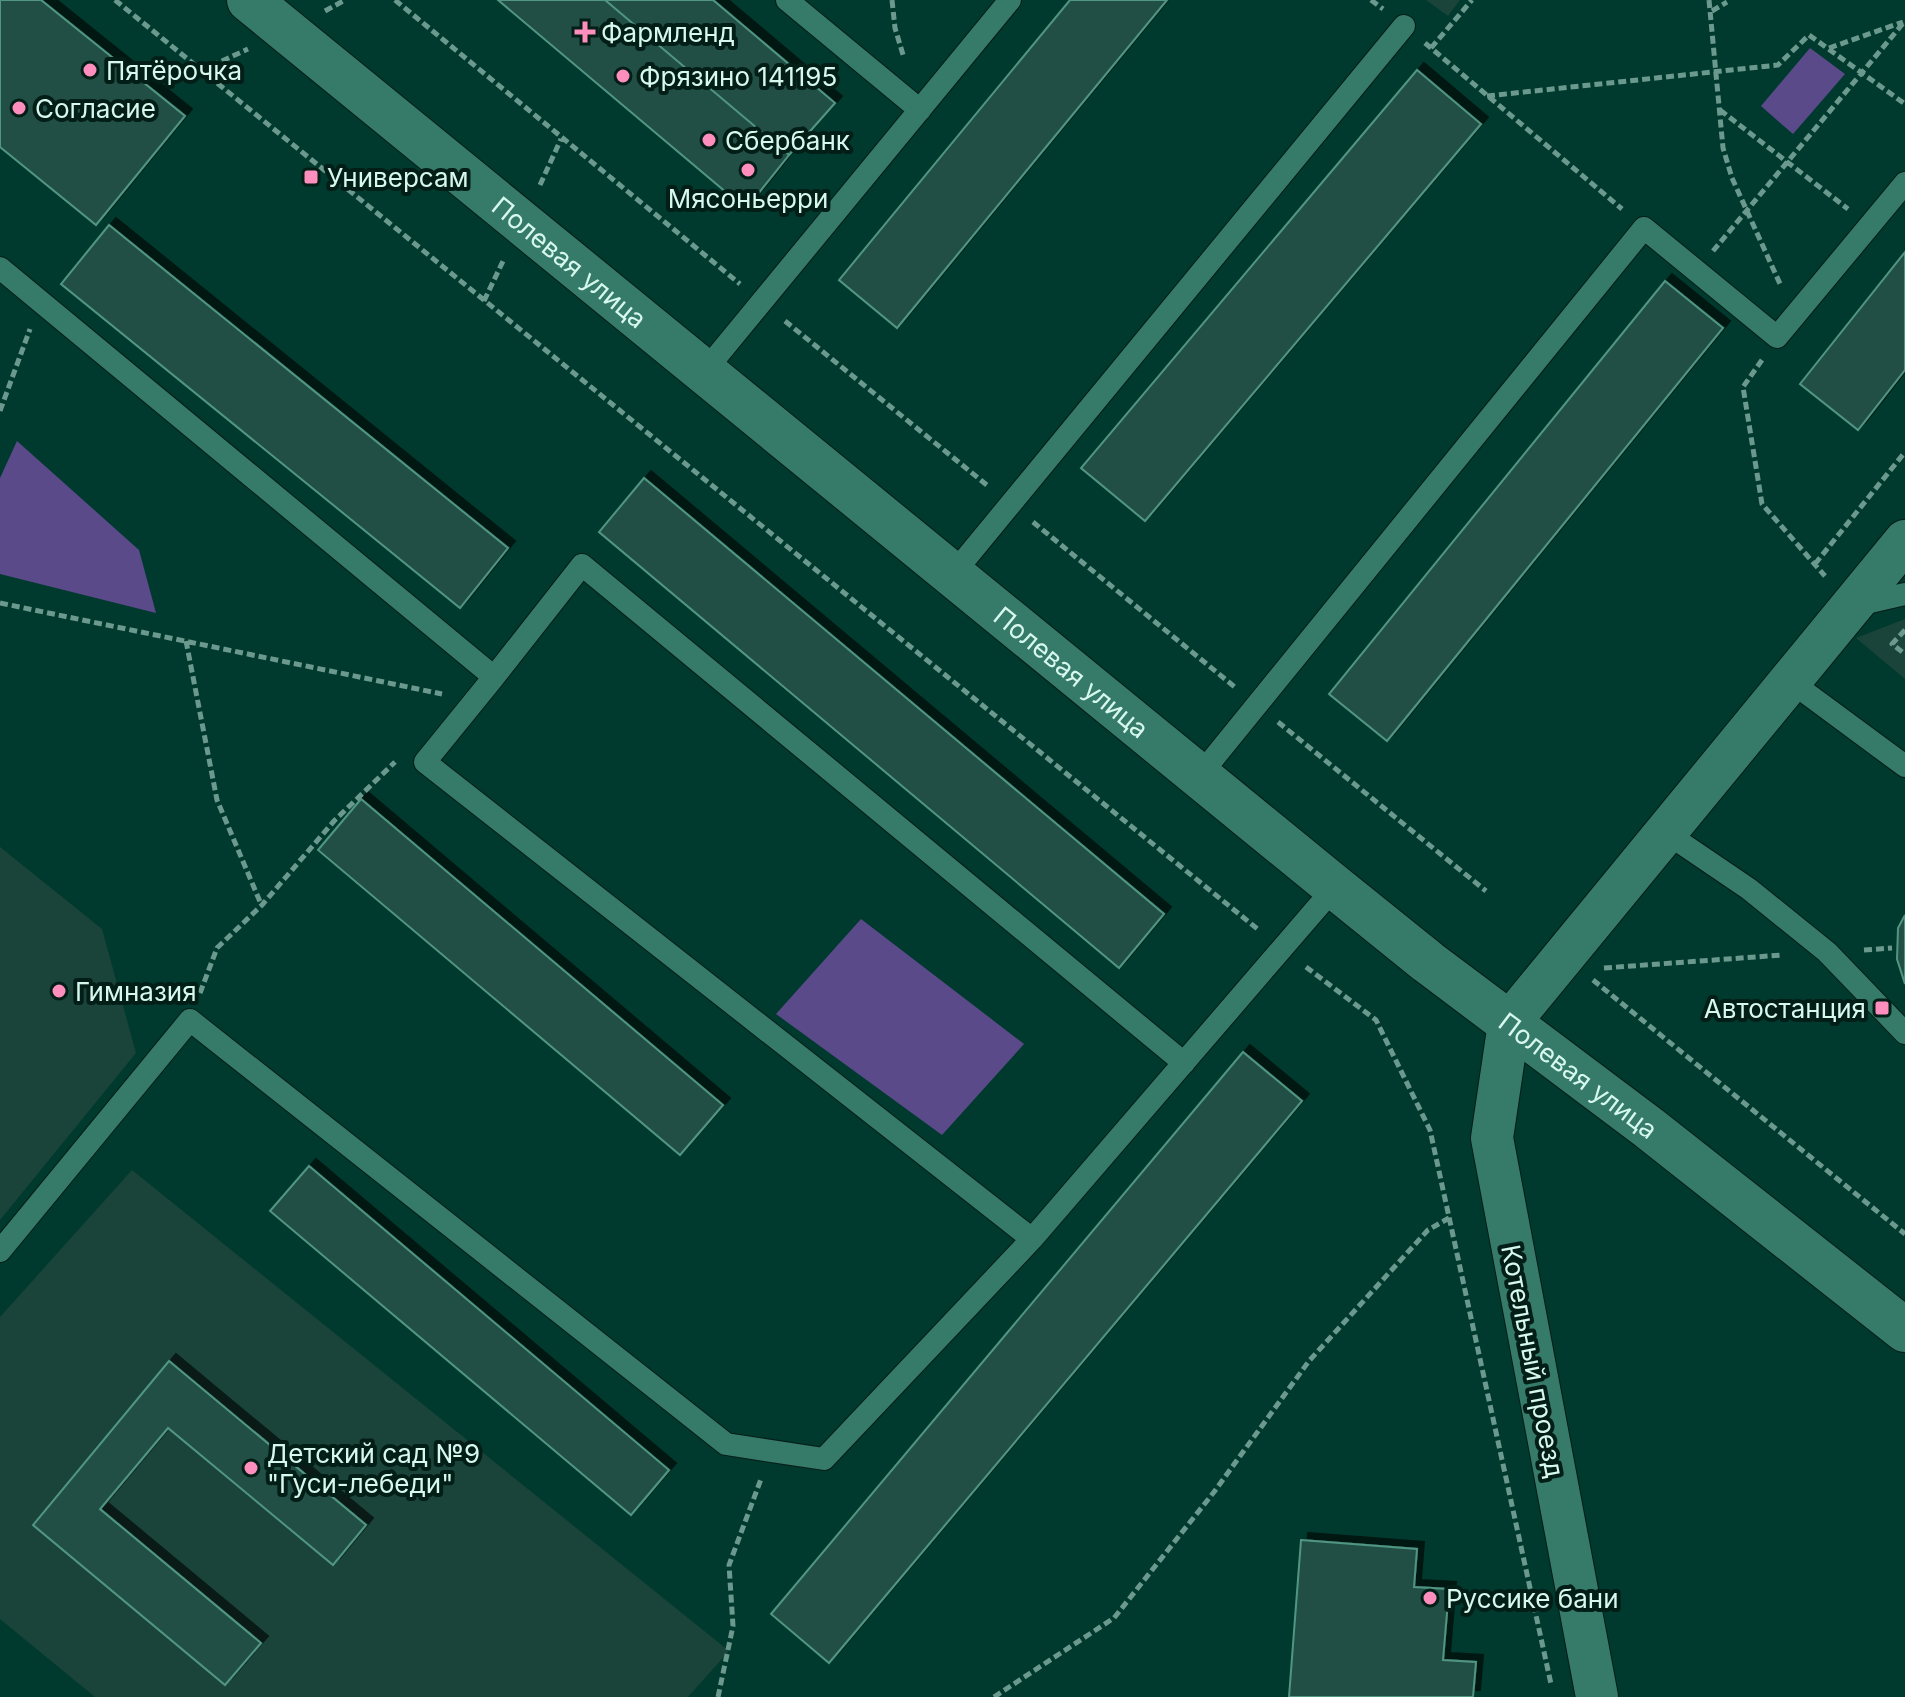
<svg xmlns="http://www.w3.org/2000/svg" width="1905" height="1697" font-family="Inter,sans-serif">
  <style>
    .built { fill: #1a443a }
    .green { fill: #5b4a8a }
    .building { fill: #215044; stroke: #519583; stroke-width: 2; filter: url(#shadow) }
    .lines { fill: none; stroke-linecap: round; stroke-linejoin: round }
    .service-casing { stroke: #071d17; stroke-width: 24 }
    .minor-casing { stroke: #071d17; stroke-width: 44 }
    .tertiary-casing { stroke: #071d17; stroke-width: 46 }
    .path { stroke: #6b998e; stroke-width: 5; stroke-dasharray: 8 4; stroke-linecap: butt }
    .service { stroke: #367a69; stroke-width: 22 }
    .minor { stroke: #367a69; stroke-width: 42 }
    .tertiary { stroke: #367a69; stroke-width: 44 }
    .poi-dot { fill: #fe8ebd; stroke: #021e17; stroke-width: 3 }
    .labels { text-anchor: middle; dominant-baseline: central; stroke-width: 8; stroke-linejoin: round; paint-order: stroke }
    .poi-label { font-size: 26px; fill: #d6f8ed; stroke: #021e17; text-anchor: start }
    .street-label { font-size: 26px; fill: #d6f8ed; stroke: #021e17 }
  </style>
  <defs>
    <filter id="shadow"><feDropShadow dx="7" dy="-7" stdDeviation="0" flood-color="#0009"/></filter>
  </defs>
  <rect width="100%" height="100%" fill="#003a2e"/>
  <path class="built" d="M1426 0H1460L1448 16Z
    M1905 619V679L1856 638Z
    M0 847 102 929 136 1053 0 1220Z
    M132 1170 729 1651 688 1697H95L0 1619V1317Z"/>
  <path class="green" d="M1810 48 1845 74 1793 134 1761 106Z
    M17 441 139 550 156 613 0 574V478Z
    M861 919 1024 1044 942 1135 776 1014Z"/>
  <path class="building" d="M0 0H41L185 116 96 225 0 147Z
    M498 0H605L789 155 746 209Z
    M605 0H713L835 103 789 155Z
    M1070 0H1167L897 328 839 280Z
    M1417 70 1481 124 1145 521 1081 468Z
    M109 225 508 548 460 608 61 284Z
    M1905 252V370L1858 430 1800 384Z
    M1665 281 1723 328 1387 741 1329 694Z
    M644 478 1164 914 1119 968 599 532Z
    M361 799 723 1105 680 1155 318 850Z
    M1905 915V984L1897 959 1898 928Z
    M1243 1052 1302 1101 829 1663 771 1614Z
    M309 1166 669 1470 631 1515 270 1211Z
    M169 1361 366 1525 333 1565 168 1428 100 1509 261 1643 225 1685 33 1525Z
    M1301 1540 1417 1549 1414 1587 1449 1589 1443 1660 1476 1662 1473 1697H1289Z"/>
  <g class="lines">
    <defs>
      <path id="service" d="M787 0 920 110
        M0 268 494 677 582 565 1184 1063
        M704 372 1010 0
        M953 574 1404 26
        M1857 605 1905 594
        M494 677 425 762 1032 1239
        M1790 681 1905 766
        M1200 775 1644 228 1777 337 1905 183
        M1665 832 1749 889 1827 952 1905 1033
        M0 1251 190 1020 726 1444 824 1459 1032 1239 1335 887"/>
      <path id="minor" d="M1597 1697 1492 1138 1509 1023 1905 541"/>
      <g id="tertiary">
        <path id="s1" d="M249 0 1335 887 1428 962 1649 1128 1905 1330"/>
      </g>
    </defs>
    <use href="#service" class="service-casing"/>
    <use href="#minor" class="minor-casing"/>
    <use href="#tertiary" class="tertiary-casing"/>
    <path class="path" d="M115 0 1260 931
      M395 0 740 284
      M892 0 895 28 904 58
      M1371 0 1383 9
      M1709 0 1723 148 1732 178 1781 286
      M325 11 345 0
      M1712 11 1727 2
      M1425 43 1622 209
      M1431 48 1472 0
      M1829 48 1903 22
      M200 71 248 49
      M1487 96 1778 65 1809 35 1905 104
      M1720 110 1848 209
      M540 185 561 139
      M1713 251 1905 21
      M484 301 504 259
      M785 321 988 486
      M1762 360 1743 387 1762 504 1825 576
      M0 411 30 329
      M1033 522 1236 688
      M1815 564 1905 452
      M0 603 442 694
      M1905 630 1892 644 1905 654
      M186 641 217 800 261 904
      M1278 722 1486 891
      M1864 950 1892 948
      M1306 967 1376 1020 1430 1130 1551 1684
      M1604 968 1782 955
      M1593 980 1905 1234
      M200 993 217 948 262 905 334 821 395 762
      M718 1697 733 1626 729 1565 761 1479
      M994 1697 1114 1618 1214 1492 1309 1361 1428 1230 1449 1218"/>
    <use href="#service" class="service"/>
    <use href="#minor" class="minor"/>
    <use href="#tertiary" class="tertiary"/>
  </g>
  <g class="poi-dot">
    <path d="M581 20h8v8h8v8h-8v8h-8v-8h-8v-8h8z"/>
    <circle cx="90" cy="70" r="8"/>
    <circle cx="623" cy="76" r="8"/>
    <circle cx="19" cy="108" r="8"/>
    <circle cx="709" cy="140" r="8"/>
    <circle cx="748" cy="170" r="8"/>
    <rect x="303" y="169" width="16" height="16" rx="4"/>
    <circle cx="59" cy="991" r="8"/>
    <rect x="1874" y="1000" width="16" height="16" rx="4"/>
    <circle cx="251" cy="1468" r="8"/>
    <circle cx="1430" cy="1598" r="8"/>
  </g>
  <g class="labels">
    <g class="poi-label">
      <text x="601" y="32">Фармленд</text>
      <text x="106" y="70">Пятёрочка</text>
      <text x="639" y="76">Фрязино 141195</text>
      <text x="35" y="108">Согласие</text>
      <text x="725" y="140">Сбербанк</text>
      <text x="327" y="177">Универсам</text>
      <text x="748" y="198" text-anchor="middle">Мясоньерри</text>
      <text x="75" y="991">Гимназия</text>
      <text x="1866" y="1008" text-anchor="end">Автостанция</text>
      <text x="267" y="1453">Детский сад №9<tspan x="267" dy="30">"Гуси-лебеди"</tspan></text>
      <text x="1446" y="1598">Руссике бани</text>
    </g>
    <g class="street-label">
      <text stroke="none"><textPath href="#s1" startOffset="414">Полевая улица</textPath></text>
      <text stroke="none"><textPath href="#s1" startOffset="1062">Полевая улица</textPath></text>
      <text stroke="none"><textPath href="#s1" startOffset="1710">Полевая улица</textPath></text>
      <text transform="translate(1533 1361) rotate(79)">Котельный проезд</text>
    </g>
  </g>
</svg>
